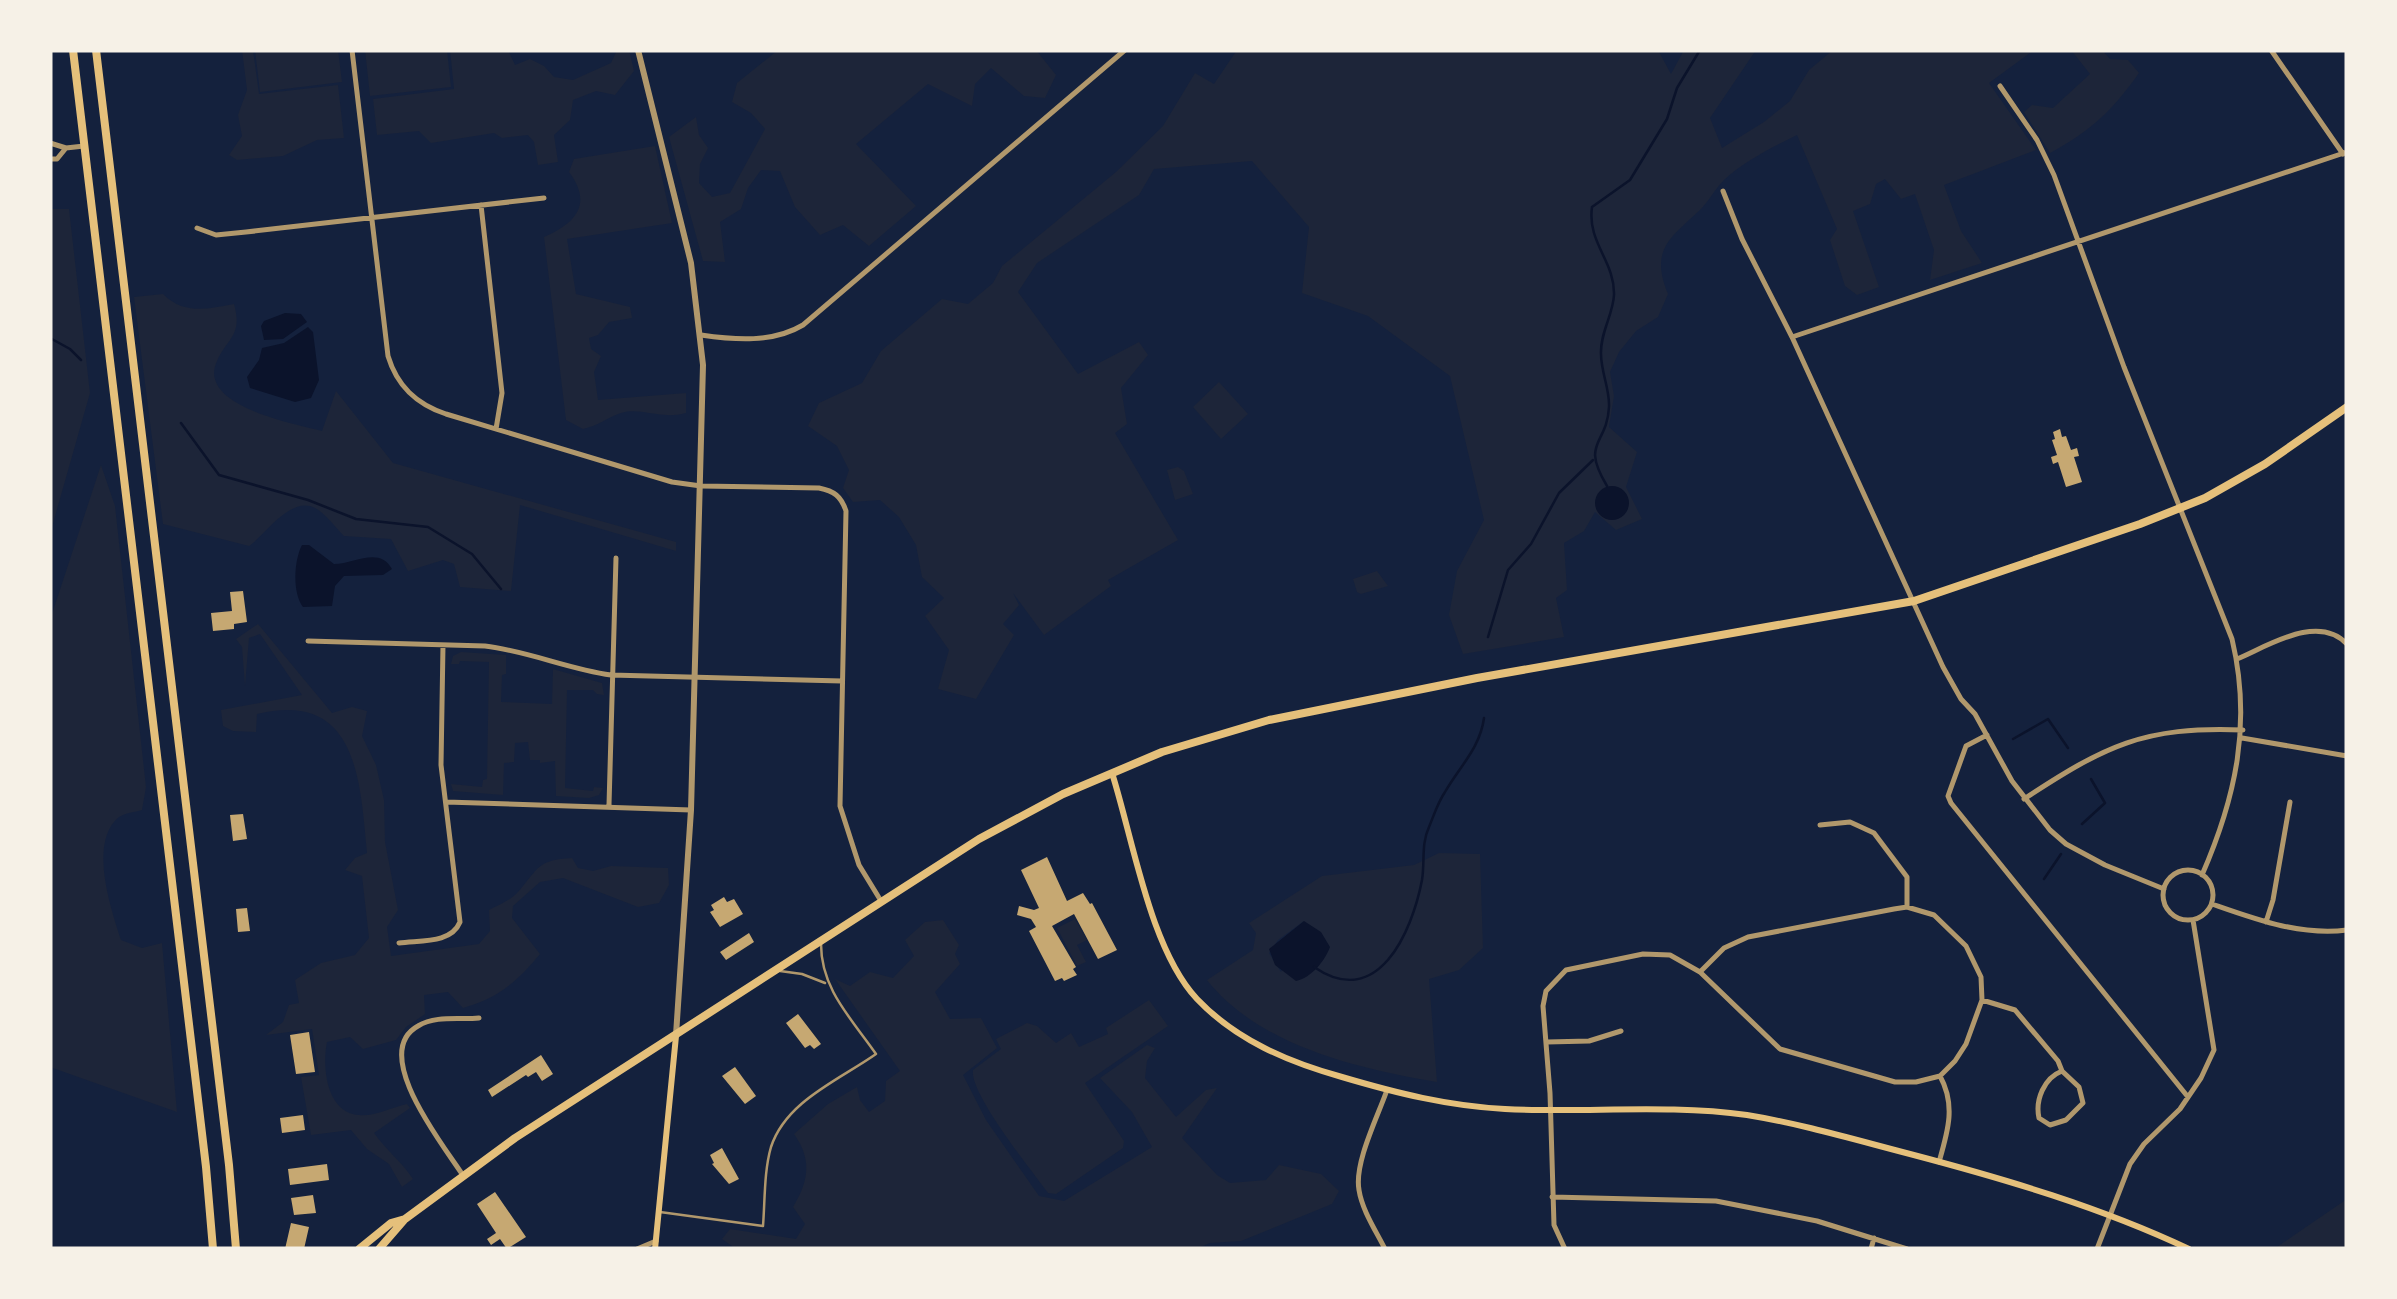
<svg xmlns="http://www.w3.org/2000/svg" width="2397" height="1299" font-family="'Roboto Condensed',sans-serif">
  <style>
    .green { fill: #1d2539; fill-rule: evenodd }
    .water { fill: #0b132b }
    .lines { fill: none; stroke-linecap: round; stroke-linejoin: round }
    .stream { stroke: #0b132b; stroke-width: 2.5 }
    .building { fill: #c6a872 }
    .service { stroke: #b1986c; stroke-width: 2.5 }
    .minor { stroke: #b1986c; stroke-width: 5 }
    .tertiary { stroke: #b1986c; stroke-width: 6 }
    .secondary { stroke: #e5c07b; stroke-width: 6 }
    .primary { stroke: #e5c07b; stroke-width: 8 }
    .trunk { stroke: #e5c07b; stroke-width: 8 }
  </style>
  <rect width="100%" height="100%" fill="#14213d"/>
  <path class="green" d="M242 50H253L259 94 338 85 344 138 317 140 283 156 237 160 229 155 242 136 238 115 247 90Z
    M255 50H338L342 82 260 92Z
    M365 50H447L451 87 370 96Z
    M450 50H508L515 65 530 59 544 66 554 77 573 80 611 63 617 50H629L634 71 615 95 596 91 573 100 570 120 554 135 558 162 538 165 534 142 528 135 502 138 494 133 431 143 419 131 377 135 373 99 454 89Z
    M778 50H1036L1056 75 1045 98 1024 96 991 68 975 84 972 106 928 84 856 144 916 206 869 246 843 225 820 235 795 207 780 171 761 170 748 188 741 209 720 222 725 262 703 261 669 137 696 117 699 135 708 148 700 164 699 183 712 197 730 193 765 129 751 113 732 102 737 83Z
    M1237 50H1658L1671 74 1684 50H1756L1710 118 1722 148 1764 122 1790 101 1809 70 1833 50H2034L1989 83 2036 150 1944 185 1961 231 1982 263 1930 280 1934 250 1915 194 1901 199 1885 179 1876 184 1870 204 1853 211 1879 287 1857 295 1845 286 1830 240 1837 229 1797 135C1771 148 1746 160 1724 180 1715 189 1709 201 1700 210 1669 239 1650 250 1668 294L1658 317 1636 331 1619 352 1610 372 1614 396 1609 427 1637 452 1626 487 1642 519 1616 530 1595 512 1584 531 1564 543 1567 590 1556 598 1564 637 1463 654 1449 615 1457 571 1484 520 1450 376 1368 316 1302 293 1309 227 1252 161 1154 169 1139 195 1037 263 1018 292 1078 374 1139 342 1148 355 1121 388 1127 424 1115 433 1178 540 1108 580 1111 586 1044 635 1013 593 1019 605 1003 624 1014 635 976 699 938 689 949 650 925 616 944 598 922 577 916 545 899 517 880 500 853 502 843 488 849 470 837 446 808 426 819 403 862 383 881 351 942 299 968 304 993 283 1002 266 1116 172 1163 126 1195 73 1214 84Z
    M2071 50H2102L2110 59 2128 60 2139 73C2112 111 2091 131 2050 153L2024 112 2032 105 2053 108 2090 74Z
    M655 146 672 223 567 239 576 294 630 307 632 318 609 322 598 335 589 338 591 349 601 356 594 372 598 400 686 393V413C660 420 642 407 621 413 608 417 598 426 583 429L566 420 544 237C576 223 593 204 569 172L574 159Z
    M69 209 90 393 50 534V209Z
    M163 294C184 315 207 309 234 304 243 336 227 338 217 361 196 406 295 424 322 431L336 391 393 463 676 542V551L520 505 511 591 460 587 454 564 443 560 408 571 391 539 344 536C335 527 325 513 315 508 291 495 265 535 249 546L163 524 134 297Z
    M1219 382 1248 414 1221 439 1193 407Z
    M101 465 115 506 146 787 142 810C135 812 125 813 119 817 88 842 111 909 121 940L142 948 162 943 177 1112 50 1067V620Z
    M1178 467 1184 471 1193 494 1175 500 1167 470Z
    M1377 571 1388 586 1361 594 1357 592 1353 579Z
    M258 624 332 713 352 707 367 711 362 736 376 765 384 800 385 842 398 910 387 927 391 956 479 944 490 931 489 910C499 905 511 900 518 892 539 868 537 860 572 858L578 868 593 871 611 866 668 868 669 885 659 903 638 907 563 878 540 882 513 906 512 918 540 954C517 982 498 998 463 1008L448 992 424 995 425 1014 406 1027 396 1040 363 1049 350 1037 327 1042C322 1066 326 1113 359 1115 373 1117 393 1107 407 1104L410 1108 374 1133C386 1150 401 1161 413 1179L402 1187 389 1164 367 1149 351 1130 311 1135 301 1077 319 1075 312 1029 266 1035 283 1022 289 1005 299 1003 295 980 321 963 355 955 369 938 362 876 345 870 355 858 367 853C360 781 358 690 257 714L256 732 233 731 223 726 221 710 302 695 260 634 249 638 245 686 242 647 236 639Z
    M461 652 506 655V674L502 675 501 702 552 704 553 669 602 683 604 695 597 694 593 690H567L565 788 593 791 594 787 603 788 599 795 589 798 556 796 555 761 540 763V760H530L528 742 515 743 514 762 504 763 503 795 453 791 451 784 482 787 483 780 487 779 489 662 460 661 459 664H451L453 656Z
    M1439 853 1480 854 1483 948 1459 970 1429 979 1437 1082C1359 1069 1259 1046 1207 980L1253 950 1256 933 1249 923 1322 876 1414 865ZM1304 921 1281 972 1269 953 1278 940Z
    M1075 919 1087 940 1077 945 1086 962 1077 966 1057 928Z
    M943 920 959 945 955 954 960 964 935 992 950 1019 981 1018 997 1048 963 1075 986 1120 1039 1196 1064 1201 1152 1147 1132 1112 1100 1078 1147 1045 1155 1048 1147 1061 1145 1078 1176 1117 1206 1090 1217 1088 1182 1138 1217 1175 1230 1183 1266 1180 1279 1165 1321 1174 1339 1191 1332 1204 1241 1241 1210 1243 1196 1249H736L722 1239 730 1229 796 1239 805 1224 793 1207C809 1181 812 1159 794 1134L828 1104 857 1087 860 1100 869 1112 885 1101 886 1081 900 1071 835 979 850 986 870 972 893 978 914 956 905 940 925 922Z
    M1149 1000 1168 1026 1085 1083 1124 1141 1123 1148 1056 1194 1048 1193C1032 1171 969 1093 973 1070L1001 1049 996 1039 1027 1023 1037 1026 1056 1043 1071 1033 1079 1047 1108 1034 1106 1028Z
    M2347 1199V1249H2274Z"/>
  <path class="water" d="M285 313 301 314 307 322 283 339 264 340 261 326 264 321Z
    M308 327 313 332 319 380 311 398 295 402 250 388 247 377 259 360 262 348 284 343Z
    M1595 503a17 17 0 1 1 34 0a17 17 0 1 1-34 0Z
    M302 545H309L334 564C355 564 379 546 392 569L383 575 344 576 335 586 332 606 303 607C292 593 294 560 302 545Z
    M1304 921 1321 932 1330 947C1325 961 1311 978 1296 981L1275 965 1269 949Z"/>
  <g class="lines">
    <path class="stream" d="M50 338 70 349 81 360
      M181 423 219 475 308 500 356 519 428 527 472 554 501 589
      M1607 486C1580 441 1607 446 1609 407 1610 390 1601 372 1601 354 1600 333 1613 315 1614 295 1615 261 1587 243 1592 207L1630 180 1667 119 1677 88 1700 50
      M1488 637 1508 570 1531 544 1559 493 1593 460
      M2013 739 2048 719 2068 748
      M2082 824 2105 803 2091 779
      M2044 879 2061 854
      M1314 967C1378 1011 1412 932 1422 880 1425 862 1421 844 1429 827 1434 815 1438 802 1445 792 1460 766 1480 748 1484 718"/>
  </g>
  <path class="building" d="M2060 429 2062 437 2066 436 2071 450 2077 448 2079 456 2074 457 2082 482 2066 487 2058 462 2053 464 2051 457 2057 455 2052 440 2055 439 2053 432Z
    M243 591 247 622 234 624V629L213 631 211 613 232 611 230 592Z
    M243 814 247 839 233 841 230 815Z
    M1047 857 1067 901 1083 893 1090 904 1092 903 1117 950 1098 959 1074 914 1052 926 1076 967 1073 969 1077 975 1064 981 1062 978 1055 981 1029 931 1036 927 1031 919 1017 915 1019 906 1034 910 1039 908 1021 870Z
    M724 897 727 902 734 899 743 914 720 927 710 912 714 910 711 905Z
    M247 908 250 931 238 932 236 909Z
    M749 933 754 942 726 960 720 952Z
    M798 1014 821 1044 814 1049 810 1045 805 1048 786 1023Z
    M309 1032 315 1072 296 1074 290 1035Z
    M541 1055 553 1074 542 1081 536 1072 528 1077 526 1075 492 1097 488 1090Z
    M735 1067 756 1096 745 1104 722 1076Z
    M303 1115 305 1130 282 1133 280 1118Z
    M722 1148 739 1179 729 1184 712 1164 714 1163 710 1155Z
    M327 1164 329 1180 290 1185 288 1169Z
    M495 1192 526 1237 507 1249 500 1239 491 1245 487 1239 496 1233 477 1204Z
    M313 1195 316 1213 294 1215 291 1198Z
    M291 1223 309 1227 304 1249H285Z"/>
  <g class="lines">
    <path class="service" d="M780 971 802 974 825 983
      M660 1212 763 1226C765 1201 764 1171 771 1147 786 1101 839 1080 876 1054 851 1018 821 989 821 944"/>
    <path class="minor" d="M352 50 388 356C397 386 416 404 446 414L672 482 701 486 819 488C834 491 841 496 846 511L840 806 859 865 881 901
      M2271 50 2343 154
      M2000 86 2037 140 2054 175 2124 367 2232 639C2252 723 2236 797 2202 875
      M50 143 66 148 84 146
      M50 159H57L66 148
      M1723 191 1742 239 1792 337 1943 667 1961 699 1975 714 2012 781 2050 830 2066 844 2105 865 2164 889
      M481 205 502 393 496 429
      M197 228 216 235 246 232 544 198
      M701 335C735 340 773 343 803 325L1125 50
      M1792 337 2347 152
      M308 641 485 646C528 651 568 669 611 675L842 681
      M2237 659C2268 646 2318 613 2347 644
      M1987 735 1966 746 1948 796 1951 803 2188 1097
      M2242 738 2347 756
      M2024 799C2105 746 2143 726 2243 730
      M446 802 691 810
      M609 805 616 558
      M1820 825 1850 822 1874 833 1907 877V907
      M2163 895a25 25 0 1 1 50 0a25 25 0 1 1-50 0Z
      M2212 904C2255 919 2300 936 2347 930
      M2266 922 2273 900 2290 802
      M399 943C420 940 451 944 460 922L441 765 443 645
      M1982 1000 2015 1010 2058 1061 2062 1071
      M1547 1042 1589 1041 1621 1031
      M2062 1071 2079 1087 2083 1103 2066 1120 2050 1125 2039 1118C2035 1100 2044 1078 2062 1071Z
      M1939 1162C1948 1131 1956 1105 1940 1076
      M462 1174C444 1146 369 1053 418 1026 436 1015 459 1020 479 1018
      M1552 1197 1716 1201 1817 1221 1907 1249
      M637 1249 656 1241
      M1385 1249C1376 1231 1362 1210 1359 1190 1354 1163 1378 1116 1387 1090
      M1565 1249 1554 1225 1550 1093 1543 1006 1546 991 1566 970 1643 954 1670 955 1700 972 1780 1049 1895 1082H1916L1940 1076 1955 1061 1966 1044 1982 1000 1981 977 1966 946 1934 915 1907 907 1894 909 1748 937 1724 948 1700 972
      M1871 1249 1874 1238
      M2097 1249 2130 1164 2144 1144 2180 1109 2201 1078 2214 1050 2193 920"/>
    <path class="tertiary" d="M638 50 691 263 703 365 691 810 676 1035"/>
    <path class="secondary" d="M1112 773C1133 839 1150 949 1197 999 1236 1040 1288 1062 1342 1077 1396 1093 1448 1106 1505 1109 1586 1113 1667 1104 1747 1115 1802 1124 1856 1140 1910 1154 2005 1179 2100 1207 2189 1249
      M655 1249 676 1036"/>
    <path class="primary" d="M359 1249 391 1223 405 1219
      M379 1249 405 1219 515 1138 979 839 1063 794 1162 752 1269 720 1477 678 1914 601 2140 524 2205 498 2265 464 2347 407"/>
    <path class="trunk" d="M73 50 206 1167 213 1249
      M96 50 229 1165 236 1249"/>
  </g>
  <rect width="2397" height="1299" fill="none" stroke="#f6f1e7" stroke-width="105"/>
</svg>
